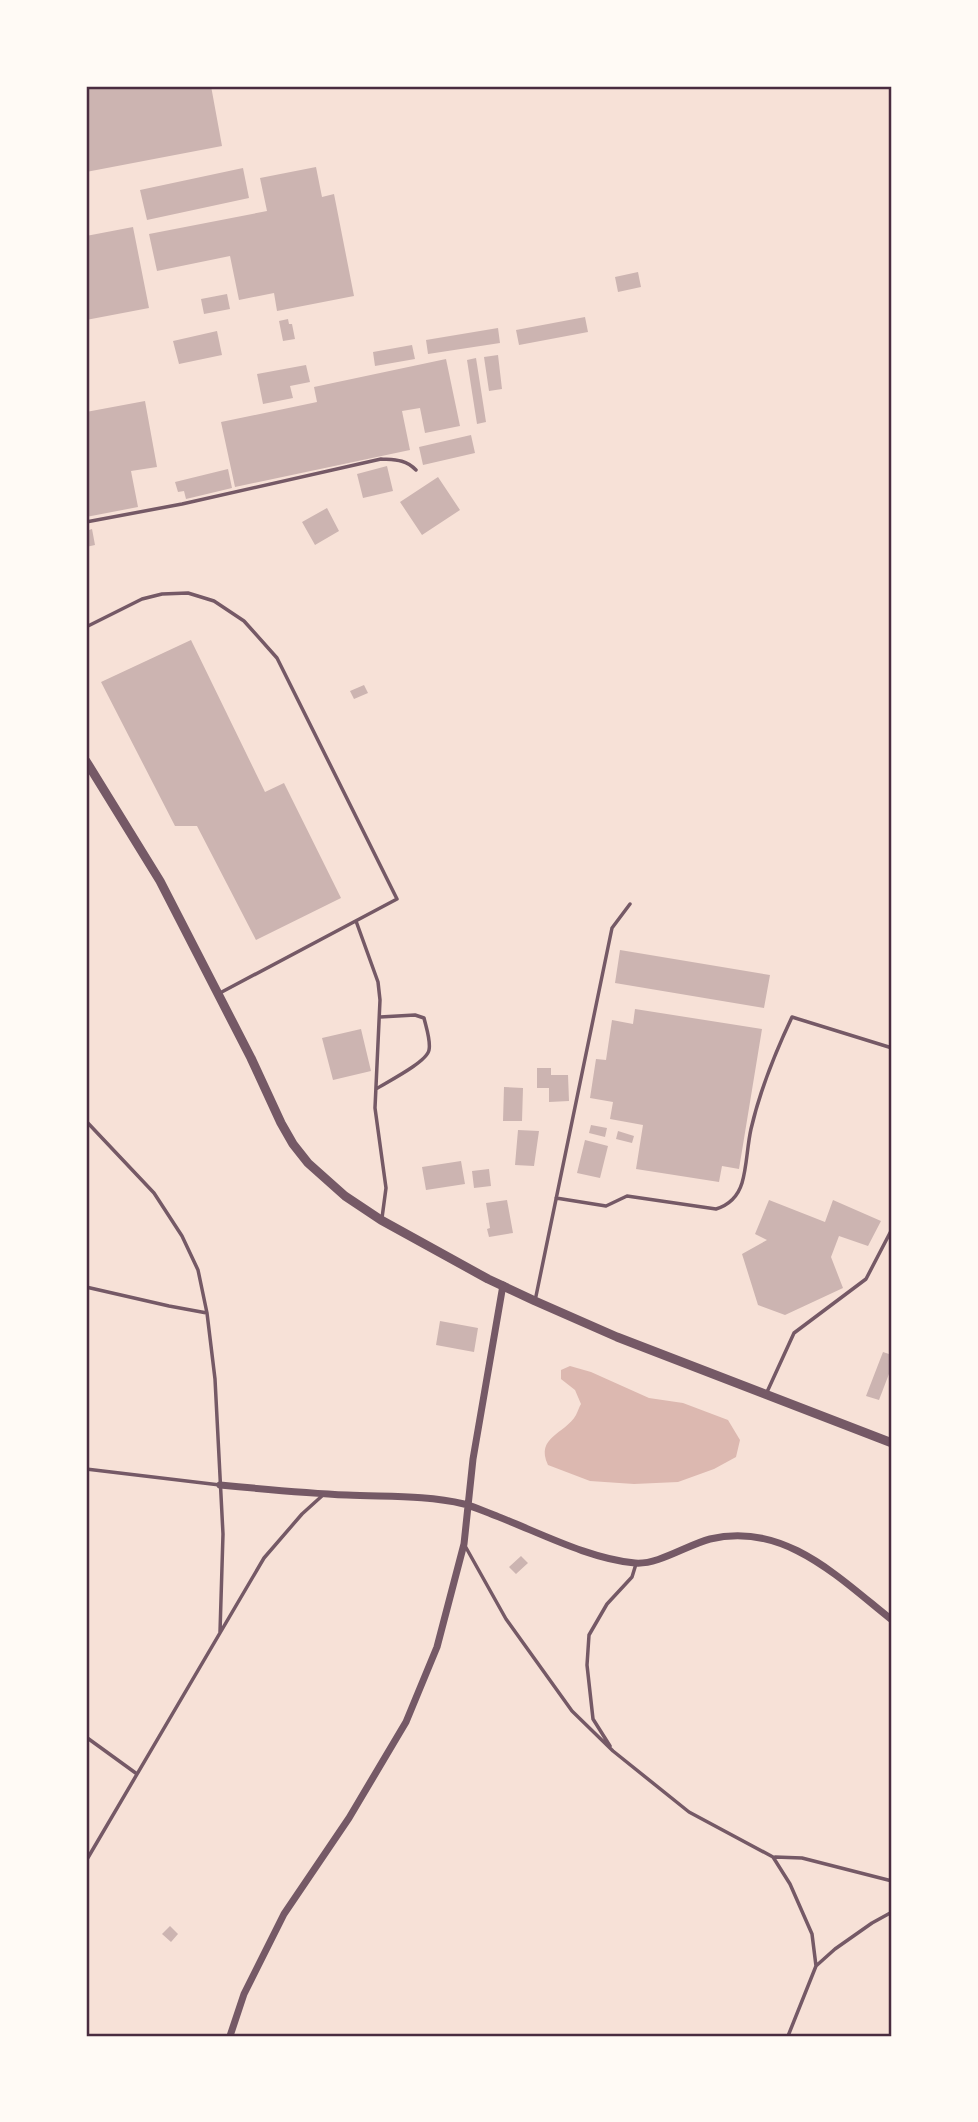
<svg xmlns="http://www.w3.org/2000/svg" width="978" height="2122" font-family="Barlow,sans-serif">
  <style>
    .water { fill: #dcb8b0 }
    .building { fill: #ccb4b1 }
    .lines { fill: none; stroke-linecap: round; stroke-linejoin: round }
    .service { stroke: #755966; stroke-width: 3.5 }
    .minor { stroke: #755966; stroke-width: 7 }
    .tertiary { stroke: #755966; stroke-width: 9 }
    .neatline { fill: none; stroke: #4a2c40; stroke-width: 2.5 }
  </style>
  <rect width="100%" height="100%" fill="#f7e1d7"/>
  <path class="water" d="M570 1366 591 1372 649 1398 683 1403 728 1420 740 1440 736 1457 714 1469 678 1482 634 1484 590 1481 548 1465C535 1437 565 1434 576 1415 578 1411 579 1407 581 1404L575 1390 561 1379V1370Z"/>
  <path class="building" d="M86 86H211L222 146 86 172Z
    M316 167 322 197 334 194 354 296 277 311 274 293 239 300 230 256 157 271 149 234 267 211 260 178Z
    M243 168 249 198 147 220 140 190Z
    M133 227 149 308 86 320V236Z
    M638 272 641 287 618 292 615 277Z
    M227 294 230 309 204 314 201 299Z
    M585 317 588 332 519 345 516 330Z
    M288 319 289 324H292L295 339 283 341 279 321Z
    M498 328 500 343 428 354 426 340Z
    M217 331 222 355 179 364 173 341Z
    M412 345 415 359 375 366 373 352Z
    M498 355 502 389 489 391 484 357Z
    M476 358 486 422 477 424 467 360Z
    M446 359 460 426 425 433 420 408 402 411 410 450 235 487 221 422 317 402 314 387Z
    M306 365 310 382 290 386 293 398 263 404 257 374Z
    M145 401 157 467 131 471 138 507 86 517V412Z
    M471 435 475 453 423 465 419 447Z
    M387 466 393 491 363 498 357 474Z
    M228 469 232 488 186 499 184 491 178 492 175 482Z
    M438 477 460 510 422 535 400 502Z
    M327 508 339 531 315 545 302 522Z
    M92 529 95 545 86 547V531Z
    M191 640 265 792 284 783 341 898 256 940 197 826H175L101 682Z
    M364 685 368 693 354 699 350 691Z
    M620 950 770 975 764 1008 615 983Z
    M635 1009 762 1029 739 1169 722 1166 719 1182 636 1169 643 1125 610 1119 613 1102 590 1098 596 1059 606 1060 612 1020 633 1024Z
    M361 1029 371 1071 333 1080 322 1038Z
    M537 1068H551V1075H568L569 1101 549 1102V1088H537Z
    M504 1087 523 1088 522 1121H503Z
    M591 1125 607 1128 605 1137 589 1133Z
    M518 1130 539 1131 534 1166 515 1165Z
    M618 1131 634 1136 632 1143 616 1139Z
    M585 1140 608 1146 600 1178 577 1173Z
    M461 1161 465 1184 426 1190 422 1167Z
    M489 1169 491 1186 474 1188 472 1171Z
    M507 1200 513 1233 489 1237 487 1229 490 1228 486 1203Z
    M769 1200 825 1222 833 1200 881 1221 868 1246 839 1236 831 1257 843 1288 785 1315 758 1305 742 1254 767 1240 755 1234Z
    M440 1321 478 1328 474 1352 436 1345Z
    M883 1352 892 1355V1366L879 1400 866 1396Z
    M521 1556 528 1563 516 1574 509 1567Z
    M170 1926 178 1934 171 1942 162 1934Z"/>
  <g class="lines">
    <path class="service" d="M86 522 182 504 381 459C395 460 405 459 416 470
      M86 627 142 599 162 594 188 593 214 601 244 621 277 658 397 899 218 994
      M356 921 378 982 380 1000 375 1108 386 1188 382 1218
      M376 1089C387 1082 427 1062 429 1050 431 1041 426 1027 424 1018L415 1015 380 1017
      M86 1121 154 1193 182 1236 198 1270 207 1313 215 1379 223 1534 220 1632
      M556 1198 606 1206 627 1196 716 1209C729 1205 738 1196 742 1183 747 1166 747 1147 751 1129 760 1090 775 1053 792 1017L892 1048
      M86 1287 169 1306 207 1313
      M535 1301 612 928 630 904
      M767 1392 794 1333 866 1279 892 1229
      M86 1469 220 1485
      M464 1544 506 1619 572 1711 613 1751 689 1812 773 1857 790 1884 812 1934 816 1966
      M86 1737 137 1774
      M610 1746 593 1719 587 1665 589 1635 607 1604 632 1577 636 1564
      M775 1857 802 1858 892 1881
      M86 1861 264 1558 302 1514 323 1495
      M788 2036 816 1966 835 1949 872 1923 892 1912"/>
    <path class="minor" d="M220 1485C262 1489 305 1493 347 1495 386 1497 426 1495 464 1504 476 1507 487 1513 499 1517 540 1533 590 1559 635 1563 658 1565 687 1545 710 1539 784 1521 839 1578 892 1620
      M230 2036 244 1994 284 1914 349 1818 406 1722 437 1647 464 1544 473 1459 503 1285"/>
    <path class="tertiary" d="M86 761 160 881 251 1058 281 1123 293 1144 308 1163 345 1196 381 1220 488 1279 535 1301 617 1337 892 1443"/>
  </g>
  <rect width="978" height="2122" fill="none" stroke="#fffaf5" stroke-width="175"/>
  <rect x="88" y="88" width="802" height="1947" class="neatline"/>
</svg>
